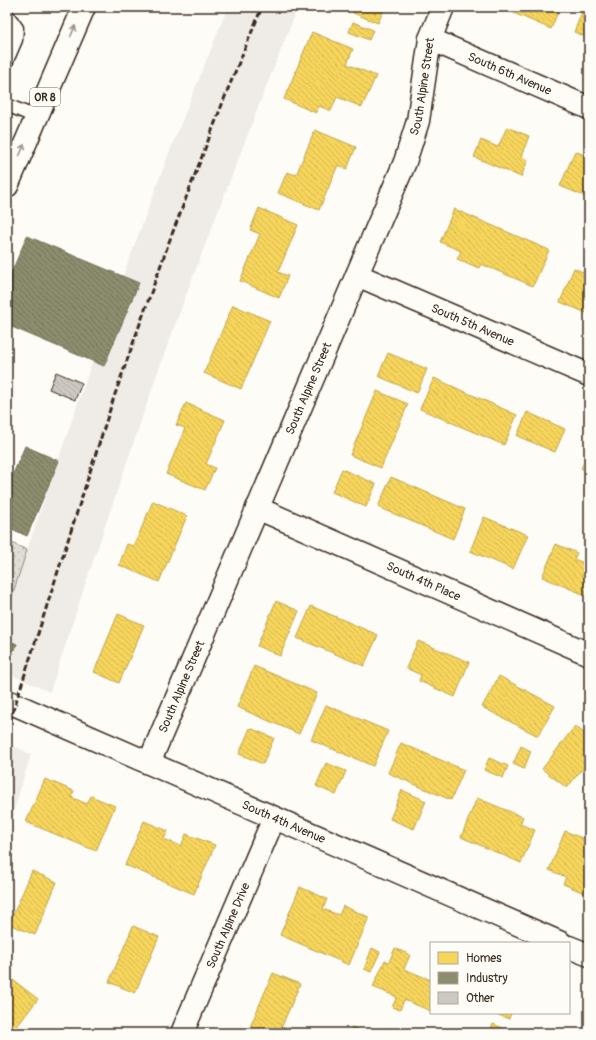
<svg xmlns="http://www.w3.org/2000/svg" width="596" height="1040" font-family="Pangolin,sans-serif">
  <style>
    .built { fill: #efece7 }
    .grass { fill: url(#grass-dots); stroke: #8e847a }
    .homes { fill: url(#homes-back-hatch); stroke: #bea249 }
    .industry { fill: url(#industry-back-hatch); stroke: #746f56 }
    .building { fill: url(#building-back-hatch); stroke: #3b2a1e }
    .lines { fill: none; stroke-linecap: round; stroke-linejoin: round }
    .service-casing { stroke: #3b2a1e; stroke-width: 15 }
    .minor-casing { stroke: #3b2a1e; stroke-width: 25 }
    .trunk-casing { stroke: #3b2a1e; stroke-width: 25 }
    .service { stroke: #fdfcf7; stroke-width: 12 }
    .minor { stroke: #fdfcf7; stroke-width: 22 }
    .trunk { stroke: #fdfcf7; stroke-width: 22 }
    .rail { stroke: #3b2a1e; stroke-width: 3; stroke-dasharray: 6 3; stroke-linecap: butt }
    .oneway { stroke: #9c938a }
    .labels { text-anchor: middle; dominant-baseline: central; stroke-width: 4; stroke-linejoin: round; paint-order: stroke }
    .shield { fill: #fdfcf7; stroke: #75695f; stroke-width: 1 }
    .shield-label { font-size: 11px; font-weight: bold; fill: #3b2a1e }
    .street-label { font-size: 12px; fill: #3b2a1e; stroke: #fdfcf7 }
  </style>
  <defs>
    <pattern id="grass-dots" width="8" height="8" patternUnits="userSpaceOnUse"><rect width="8" height="8" fill="#e1ded7"/><path d="M2 2h.1M6 6h.1" fill="none" stroke="#c2bfb8" stroke-width="1.8" stroke-linecap="round"/></pattern>
    <pattern id="homes-back-hatch" width="6" height="6" patternUnits="userSpaceOnUse"><rect width="6" height="6" fill="#f6d55c"/><path d="M-1 5l2 2M0 0l6 6M5-1l2 2" fill="none" stroke="#d4b750"/></pattern>
    <pattern id="industry-back-hatch" width="6" height="6" patternUnits="userSpaceOnUse"><rect width="6" height="6" fill="#8c8c6e"/><path d="M-1 5l2 2M0 0l6 6M5-1l2 2" fill="none" stroke="#74735a"/></pattern>
    <pattern id="building-back-hatch" width="6" height="6" patternUnits="userSpaceOnUse"><rect width="6" height="6" fill="#cdc8c2"/><path d="M-1 5l2 2M0 0l6 6M5-1l2 2" fill="none" stroke="#b1aca6"/></pattern>
  </defs>
  <rect width="100%" height="100%" fill="#fdfcf7"/>
  <filter id="ink" filterUnits="userSpaceOnUse"><feTurbulence type="fractalNoise" baseFrequency=".025" numOctaves="2"/><feDisplacementMap in="SourceGraphic" scale="8" xChannelSelector="R" yChannelSelector="G"/><feConvolveMatrix kernelMatrix="1 2 1 2 8 2 1 2 1" color-interpolation-filters="sRGB"/></filter>
  <g filter="url(#ink)">
    <path class="built" d="M228 7H298L261 100 192 279 157 374 85 585 50 692 7 673V611L27 550 108 316 169 153Z
      M7 743 31 754 7 833Z"/>
    <path class="grass" d="M7 541 27 550 7 611Z"/>
    <path class="homes" d="M356 7H385L378 23 353 13Z
      M510 7H560L551 29 509 11Z
      M584 7H589V38L574 32Z
      M353 22 373 30 369 40 349 32Z
      M312 32 353 49 347 64 376 76 362 107 337 97 331 111 319 106 316 113 284 99Z
      M507 127 529 136 521 157 528 160 521 177 474 157 481 140 498 147Z
      M315 130 356 147 347 169 338 165 319 210 278 193 287 172 296 175Z
      M575 151 589 157V198L560 186Z
      M259 208 298 225 278 272 288 276 279 298 240 281 260 234 250 230Z
      M454 209 549 250 533 286 481 264 479 268 457 259 461 251 440 242Z
      M574 268 589 275V314L560 302Z
      M233 305 270 321 241 389 204 373Z
      M388 353 427 369 417 393 378 376Z
      M434 378 517 415 504 445 420 409Z
      M377 391 408 404 381 468 350 455Z
      M186 403 225 420 206 464 215 468 205 490 166 474 185 428 176 425Z
      M527 412 565 429 555 452 517 436Z
      M589 454V473L581 468Z
      M342 469 376 484 366 507 332 492Z
      M391 477 465 509 453 539 378 507Z
      M153 501 187 516 159 582 119 565 127 544 134 546Z
      M484 517 528 535 513 569 470 551Z
      M556 544 577 553 574 559 589 565V585L585 595 542 577Z
      M276 601 299 611 280 656 257 646Z
      M311 606 378 635 364 666 297 638Z
      M118 614 144 625 119 683 94 672Z
      M418 641 469 662 455 697 419 681 421 675 406 668Z
      M254 666 317 693 299 734 237 707Z
      M499 676 555 706 538 736 482 707Z
      M326 705 388 731 373 766 311 740Z
      M575 726 589 737V776L581 770 567 788 542 769Z
      M250 728 274 738 263 764 239 754Z
      M401 743 464 770 451 800 388 773Z
      M521 746 531 751 524 769 513 764Z
      M489 758 508 766 503 778 484 770Z
      M326 763 346 771 336 795 316 786Z
      M45 779 74 791 71 797 87 804 91 796 115 806 96 851 26 822Z
      M402 790 426 801 414 829 390 819Z
      M477 798 523 817 520 824 535 830 521 863 461 837Z
      M144 821 168 831 164 839 181 846 186 834 215 845 194 894 125 865Z
      M565 831 589 841V895L563 884 566 877 549 870Z
      M32 871 57 882 35 935 9 924Z
      M300 887 327 899 323 909 339 915 343 906 369 917 349 965 280 935Z
      M133 926 159 937 135 993 109 982Z
      M372 948 380 952 371 972 364 969Z
      M395 948 410 955 404 969 431 980V1011L404 1000 400 1010 392 1007 397 997 373 987 385 960 389 962Z
      M273 973 300 984 279 1033H265L250 1027Z
      M9 977 38 999 12 1033H7V980Z
      M493 1013H511L509 1019Z
      M493 1024 514 1033H489Z
      M352 1027 365 1033H349Z"/>
    <path class="industry" d="M27 236 139 283 104 366 7 325V283Z
      M25 446 59 461 27 536 7 527V488Z
      M10 641 17 644 15 650 8 648Z"/>
    <path class="building" d="M56 372 82 383 75 400 49 389Z"/>
    <g class="lines">
      <defs>
        <path id="service" d="M7 16 9 17 17 28 16 40 7 61
          M7 105 36 117"/>
        <g id="minor">
          <path id="s1" d="M430 39 589 108"/>
          <path id="s2" d="M357 275 589 375"/>
          <path id="s3" d="M257 508 589 654"/>
          <path id="s4" d="M7 701 561 943"/>
          <path id="s5" d="M149 763 405 162 418 121 430 39 443 7"/>
          <path d="M569 947 589 955"/>
          <path id="s6" d="M182 1033 274 818"/>
        </g>
        <path id="trunk" d="M7 186 84 7"/>
      </defs>
      <use href="#service" class="service-casing"/>
      <use href="#minor" class="minor-casing"/>
      <use href="#trunk" class="trunk-casing"/>
      <use href="#service" class="service"/>
      <use href="#minor" class="minor"/>
      <use href="#trunk" class="trunk"/>
      <path class="rail" d="M7 730 114 397 169 242 228 89 262 7"/>
    </g>
    <defs><path id="oneway-shaft" d="M-6 0H5M1.5-3L5.5 0L1.5 3" fill="none" stroke-width="1.6" stroke-linecap="round" stroke-linejoin="round"/></defs>
    <g class="oneway">
      <use href="#oneway-shaft" transform="translate(73 31) rotate(-67)"/>
      <use href="#oneway-shaft" transform="translate(22 150) rotate(-67)"/>
    </g>
  </g>
  <g class="labels">
    <rect class="shield" x="30" y="88" width="30" height="18" rx="3"/>
    <g class="shield-label">
      <text x="45" y="97">OR 8</text>
    </g>
    <g class="street-label">
      <text stroke="none"><textPath href="#s1" startOffset="87">South 6th Avenue</textPath></text>
      <text stroke="none"><textPath href="#s5" startOffset="731">South Alpine Street</textPath></text>
      <text stroke="none"><textPath href="#s2" startOffset="126">South 5th Avenue</textPath></text>
      <text stroke="none"><textPath href="#s5" startOffset="407">South Alpine Street</textPath></text>
      <text stroke="none"><textPath href="#s3" startOffset="182">South 4th Place</textPath></text>
      <text stroke="none"><textPath href="#s5" startOffset="83">South Alpine Street</textPath></text>
      <text stroke="none"><textPath href="#s4" startOffset="302">South 4th Avenue</textPath></text>
      <text stroke="none"><textPath href="#s6" startOffset="117">South Alpine Drive</textPath></text>
    </g>
  </g>
  <rect width="596" height="1040" fill="none" stroke="#fdfcf7" stroke-width="24"/>
  <rect x="12" y="12" width="572" height="1016" fill="none" stroke="#3b2a1e" stroke-width="1.5" filter="url(#ink)"/>
  <rect x="430" y="942" width="140" height="72" fill="#fdfcf7" stroke="#afa8a0"/>
  <rect x="438" y="952" width="20" height="12" fill="#f6d55c" stroke="#afa8a0"/>
  <text x="466" y="962" font-size="12" fill="#3b2a1e">Homes</text>
  <rect x="438" y="972" width="20" height="12" fill="#8c8c6e" stroke="#afa8a0"/>
  <text x="466" y="982" font-size="12" fill="#3b2a1e">Industry</text>
  <rect x="438" y="992" width="20" height="12" fill="#cdc8c2" stroke="#afa8a0"/>
  <text x="466" y="1002" font-size="12" fill="#3b2a1e">Other</text>
</svg>
